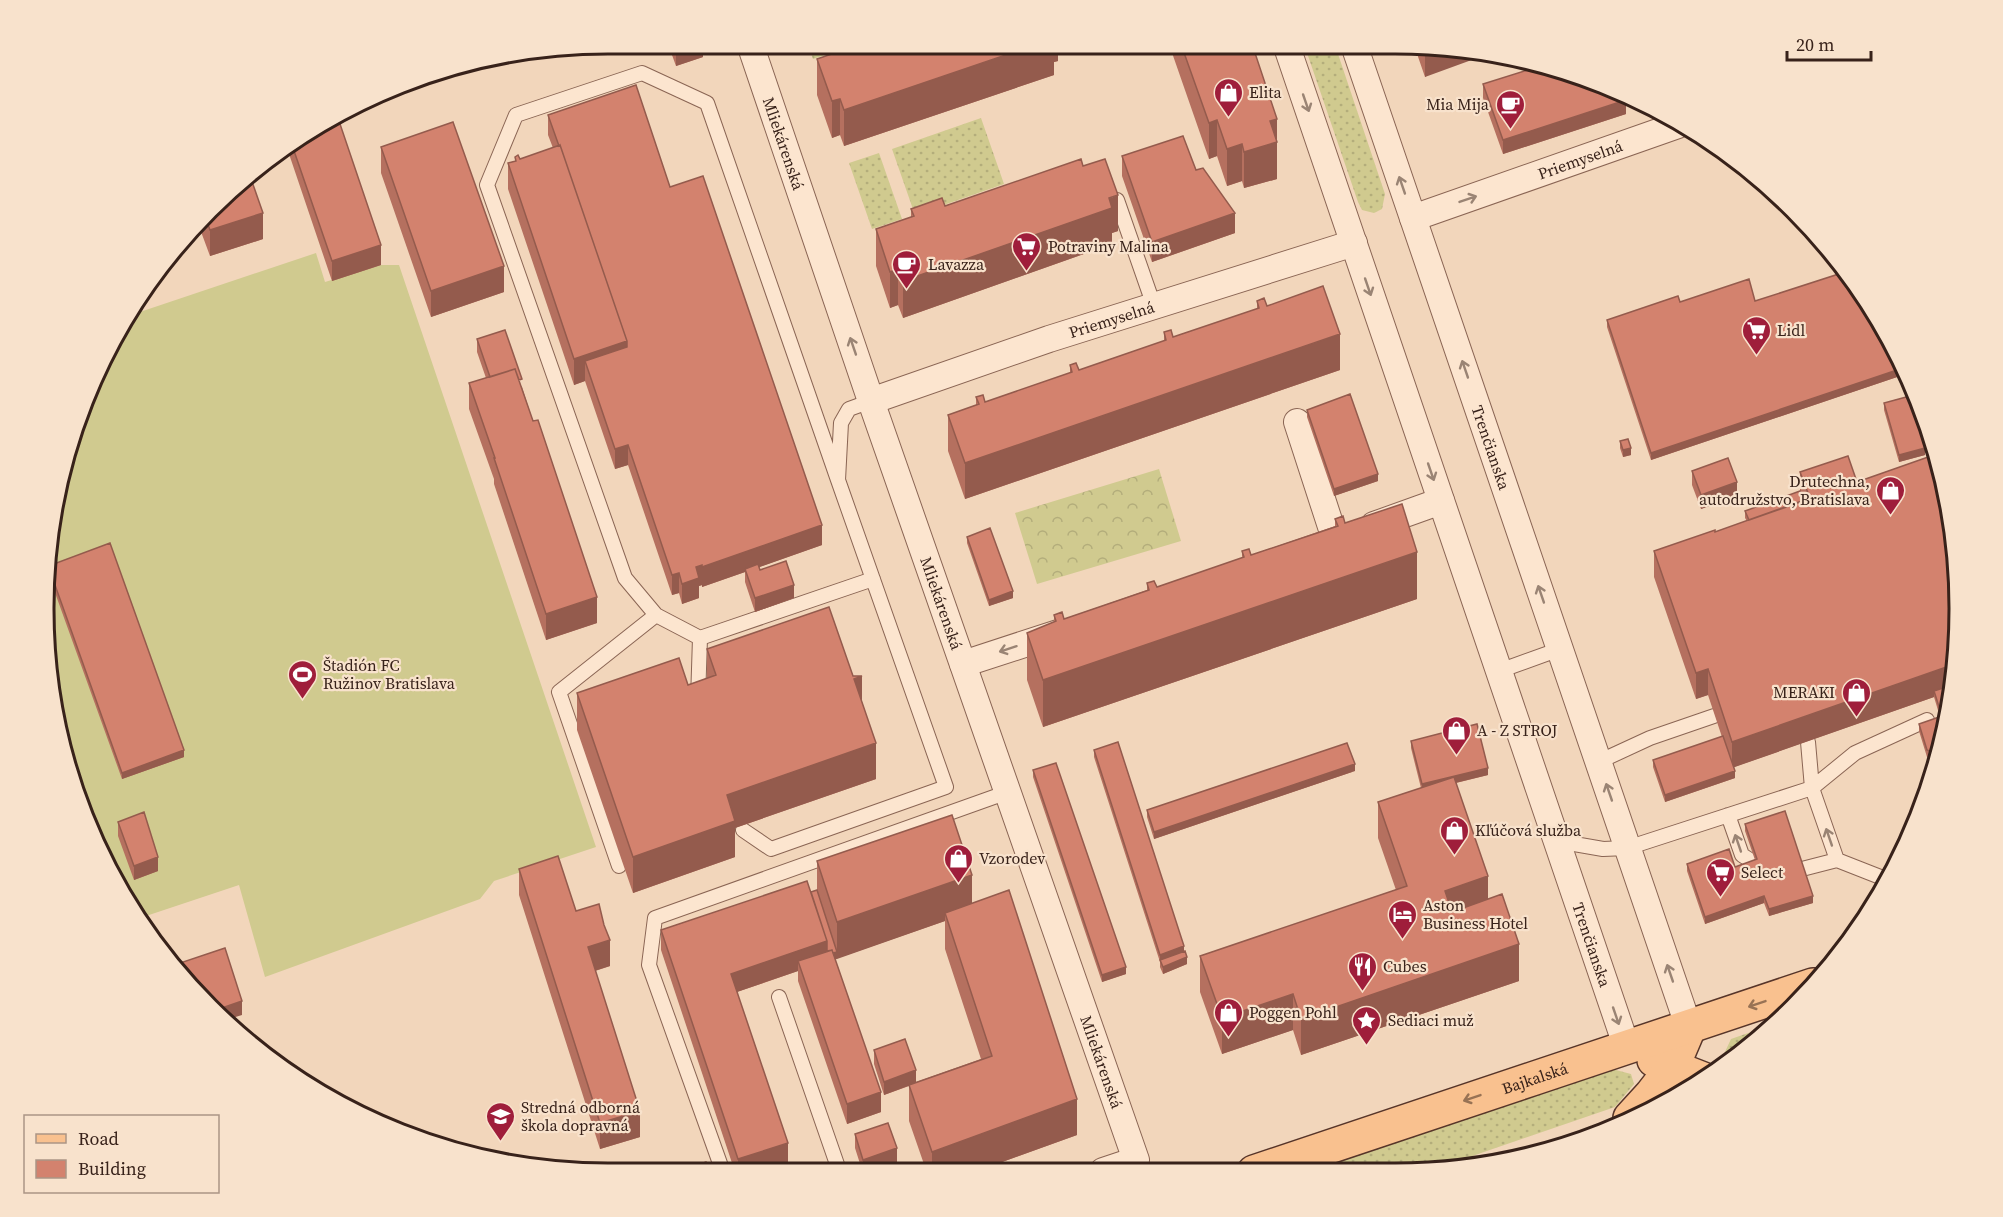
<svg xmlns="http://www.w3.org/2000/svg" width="2003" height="1217" font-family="'Source Serif 4',serif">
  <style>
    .grass { fill: url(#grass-dots) }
    .forest { fill: url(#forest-crowns) }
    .garden { fill: #d0ca8f }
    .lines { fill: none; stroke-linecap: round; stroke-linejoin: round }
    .lane-casing { stroke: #8a6554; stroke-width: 16 }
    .street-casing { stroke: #8a6554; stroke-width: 28 }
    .primary-casing { stroke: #573529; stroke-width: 36 }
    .lane { stroke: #fce5cf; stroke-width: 14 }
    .street { stroke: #fce5cf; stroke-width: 26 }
    .primary { stroke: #f9c18f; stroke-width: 33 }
    .wall { fill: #b5705f }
    .shaded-wall { fill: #945b4d }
    .building { fill: #d3826e; stroke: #945b4d; stroke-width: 1.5 }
    .oneway { stroke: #9a8474 }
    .oneway2 { stroke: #987254 }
    .labels { text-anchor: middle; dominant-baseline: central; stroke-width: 4.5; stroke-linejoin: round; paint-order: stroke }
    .poi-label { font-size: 16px; fill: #38221a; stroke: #f8e2cc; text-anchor: start }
    .street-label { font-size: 16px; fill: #38221a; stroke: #f8e2cc }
    .rim { fill: none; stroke: #38221a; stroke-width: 3 }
  </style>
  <defs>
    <pattern id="grass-dots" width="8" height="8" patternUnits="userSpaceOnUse" patternTransform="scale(1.5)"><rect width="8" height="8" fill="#d0ca8f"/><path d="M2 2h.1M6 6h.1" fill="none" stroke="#b3ad7b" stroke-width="1.8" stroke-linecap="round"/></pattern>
    <pattern id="forest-crowns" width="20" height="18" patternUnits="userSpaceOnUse" patternTransform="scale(1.5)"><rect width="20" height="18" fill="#d0ca8f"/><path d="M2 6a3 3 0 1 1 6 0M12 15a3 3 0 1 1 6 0" fill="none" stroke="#b3ad7b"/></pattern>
  </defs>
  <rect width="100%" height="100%" fill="#f2d6bb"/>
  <path class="grass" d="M808 45H842L843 49 813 59Z
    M1305 47 1336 48 1385 194 1382 209 1374 213 1362 210 1358 202Z
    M981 118 1004 184 915 215 892 149Z
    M879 153 902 219 872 229 849 163Z
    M1777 1023 1767 1033 1727 1062 1724 1054 1731 1039Z
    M1612 1069 1631 1074 1634 1084 1615 1107 1426 1172H1308Z"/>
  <path class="forest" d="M1159 469 1181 541 1037 584 1015 513Z"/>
  <path class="garden" d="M316 253 325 282 381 265H399L596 847 494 881 480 899 265 977 239 885 137 919 73 790 44 608 73 427 128 316Z"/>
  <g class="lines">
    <defs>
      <path id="lane" d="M1117 200 1154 306
        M656 615 625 578 487 185 516 115 642 73 707 103 838 480
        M1499 671 1560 649
        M698 700 700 638
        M1598 762 1650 738 1714 716
        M1728 815 1742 855 1756 864
        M743 830 771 849 946 787 838 480 841 423 849 409 871 401
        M1557 841 1603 849 1627 848 1812 788 1808 742
        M619 866 559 692 656 615 700 638 873 579
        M1802 869 1837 860
        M1888 880 1837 860 1812 788 1855 753 1927 720
        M779 997 839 1170
        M722 1169 649 965 655 918 1008 792"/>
      <g id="street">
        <path id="s1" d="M750 44 871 401 1136 1160 1103 1171"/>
        <path id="s2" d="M1287 47 1627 1048"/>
        <path id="s3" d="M1355 48 1689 1028"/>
        <path id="s4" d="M1413 218 1678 125"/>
        <path id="s5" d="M871 401 1049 339 1354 243"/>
        <path d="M1297 422 1335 539"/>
        <path d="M1374 525 1441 501"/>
        <path d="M963 664 1058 633"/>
      </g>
      <g id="primary">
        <path d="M1654 1060 1703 1079"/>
        <path d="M1630 1118 1651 1095 1672 1068 1689 1028"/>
        <path id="s6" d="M1254 1172C1440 1109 1627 1048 1813 985"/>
      </g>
    </defs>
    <use href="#lane" class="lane-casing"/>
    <use href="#street" class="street-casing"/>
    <use href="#primary" class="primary-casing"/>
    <use href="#lane" class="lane"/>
    <use href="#street" class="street"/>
    <use href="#primary" class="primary"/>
  </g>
  <path class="wall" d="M668 44H703V57L676 66Z
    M853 45 1058 46V61L1054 62V75L844 146 840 135 832 138 817 95V59L853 47Z
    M1170 47H1253L1277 119V179L1244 188 1242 181 1227 186 1217 156 1209 159Z
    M1415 48H1468L1425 77Z
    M1483 84 1626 114 1503 154 1483 98Z
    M548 115 670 187 822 545 759 567 760 570 794 598 755 612 745 582V572L702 587V585L699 586V598L682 604 679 593 672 595 628 465 615 469 585 381 574 385 508 189V163L515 161V157L520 159 553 148 548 135Z
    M339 121 381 265 332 281 287 148Z
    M381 147 504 292 431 317 381 173Z
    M1122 156 1196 170 1235 233 1152 262 1122 176Z
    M1083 166 1118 231 1112 233V244L903 318 898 305 890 308 876 266V229L911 217V209L945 206Z
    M250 176 263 239 210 256 200 229Z
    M1257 301 1267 306 1340 370 965 499 948 451V415L976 405V397L985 402 1070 373V365L1079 370 1164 341V332L1173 337 1257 309Z
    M1755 301 1884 326 1906 374 1651 460 1607 327V320L1680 302Z
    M477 339 522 387 597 623 546 640 494 484V479L469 409V383L486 378 477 352Z
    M1917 400 1929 427 1933 443 1930 444 1917 407Z
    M1884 403 1925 455 1899 462 1884 410Z
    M1307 410 1378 481 1334 496 1307 417Z
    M1620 441 1631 455 1623 457 1620 448Z
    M1928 447 1955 534 1940 754 1938 762 1927 757 1919 731V724L1940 717 1934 697 1734 767 1735 778 1665 802 1653 767V760L1722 737 1708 695 1696 699 1654 577V551L1715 532 1747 521 1745 518V511L1800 491V472L1857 482 1928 457Z
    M1692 471 1737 496 1701 509 1692 485Z
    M1335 519 1345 523 1417 599 1043 727 1027 680V633L1054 622V615L1064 619 1147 590V583L1157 587 1242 558V551L1251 555 1335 526Z
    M967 537 1013 598 989 606 967 543Z
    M51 565 184 757 122 779 49 576Z
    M707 649 862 702 876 779 735 828V857L633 893 577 730V693L688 685 707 678Z
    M1411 741 1488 775 1456 783 1488 899 1519 981 1301 1055 1293 1030 1222 1054 1200 992V956L1396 890 1378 838V802L1421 788 1411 748Z
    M1094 750 1184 951 1187 964 1163 974 1160 967V962L1094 757Z
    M1033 770 1126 974 1102 982 1033 777Z
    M1355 771 1154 839 1147 817V810Z
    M118 822 158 871 134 880 118 836Z
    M1745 824 1813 903 1769 916 1764 903 1705 924 1687 871V864L1735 867 1755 860 1745 831Z
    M817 861 972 903 1077 1135 980 1170H926L909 1121V1086L884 1095 874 1064V1050L916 1082 981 1059 945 949V921L835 959 881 1112 847 1124 798 981V971L737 992 788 1163 768 1170 734 1169 661 950V930L817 890Z
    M519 869 576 911 610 966 595 971 640 1137 600 1149 519 895Z
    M855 1134 897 1162 873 1170H862L855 1148Z"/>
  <path class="shaded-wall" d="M701 44H703V57L676 66V53Z
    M1032 46H1058V61L1054 62V75L844 146V110Z
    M1425 48H1468L1488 54 1425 77Z
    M438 72 418 79 427 73Z
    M840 99V135L832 138V101Z
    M1626 100V114L1503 154V140Z
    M1277 119V179L1244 188V152L1270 121Z
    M1217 120V156L1209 159V123Z
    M1242 144V181L1227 186V149Z
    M1118 195V231L1112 233V244L903 318V281Z
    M263 213V239L210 256V230Z
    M1235 213V233L1152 262V242Z
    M381 245V265L332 281V261Z
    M504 266V292L431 317V291Z
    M898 269V305L890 308V272Z
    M1340 334V370L965 499V463Z
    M627 341V367L585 361V381L574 385V359Z
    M1903 368 1906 374 1651 460V453Z
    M1930 437H1932L1933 443 1930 444Z
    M628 445V465L615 469V449Z
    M1631 448V455L1623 457V450Z
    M1925 448V455L1899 462V455Z
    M1378 474V481L1334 496V489Z
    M1737 482V496L1701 509V495Z
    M822 525V545L746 572 745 569V572L702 587V567Z
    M1417 552V599L1043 727V680Z
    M702 565V585L699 586V598L682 604V584L696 567Z
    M679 573V593L672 595V575Z
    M794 585V598L755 612V598Z
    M1013 591V598L989 606V600Z
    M597 597V623L546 640V614Z
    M1955 664 1951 692 1934 691V697L1732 768V742Z
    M1708 669V695L1696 699V673Z
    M862 676V712L854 679Z
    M876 743V779L735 828V857L633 893V857L727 795Z
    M184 750V757L122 779V773Z
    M1355 764V771L1154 839V832Z
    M1488 768V775L1422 791V784Z
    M1735 771V778L1665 802V795Z
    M158 857V871L134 880V866Z
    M972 875V912L945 913V921L837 959 827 961H798V971L731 994V974L827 941 837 952V922Z
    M1488 876V913L1445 927V891Z
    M1764 896V903L1705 924V917Z
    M1813 896V903L1769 916V909Z
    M610 940V966L588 973V947Z
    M1519 944V981L1301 1055V1019Z
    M1184 946V953L1160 962V955Z
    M1187 957V964L1163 974V967Z
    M1126 967V974L1102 982V975Z
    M1293 994V1030L1222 1054V1018Z
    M242 1001V1015L229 1019 219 1009Z
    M916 1070V1083L884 1095V1082Z
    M881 1092V1112L847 1124V1104Z
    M1077 1099V1135L980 1170H932V1152Z
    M640 1111V1137L600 1149V1123Z
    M788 1143V1163L768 1170H738V1159Z
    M897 1148V1162L873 1170H863V1160Z"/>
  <path class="building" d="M672 44H701L676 53Z
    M855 45 1032 46 844 110 840 99 832 101 817 59 855 46Z
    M1182 47H1253L1277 119 1270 121 1277 142 1244 152 1242 144 1227 149 1217 120 1209 123Z
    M1537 67 1610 86 1623 94 1626 100 1503 140 1483 84Z
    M636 85 670 187 703 176 822 525 702 567V565L696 567 699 578 682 584 679 573 672 575 628 445 615 449 585 361 627 347V341L560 145 559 146 548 115Z
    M339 121 381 245 332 261 292 145Z
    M453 122 504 266 431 291 381 147Z
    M1183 136 1196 170 1203 168 1235 213 1152 242 1122 156Z
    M560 145 627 341 574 359 508 163 516 161 515 157 518 155 520 159Z
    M1081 159 1083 166 1105 159 1118 195 1109 198 1112 208 903 281 898 269 890 272 876 229 914 216 911 209 942 198 945 206Z
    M250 176 263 213 210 230 207 222Z
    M1845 272 1884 326 1903 368 1651 453 1607 320 1678 296 1680 302 1749 279 1755 301Z
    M1323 286 1340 334 965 463 948 415 979 404 976 397 983 395 985 402 1072 372 1070 365 1076 363 1079 370 1166 340 1164 332 1171 330 1173 337 1259 308 1257 301 1264 298 1267 306Z
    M505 330 522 379 519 380 515 369 490 377 477 339Z
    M515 369 533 421 538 420 597 597 546 614 494 458H495L469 383Z
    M1350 394 1378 474 1334 489 1307 410Z
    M1910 396 1925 448 1899 455 1884 403Z
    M1917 400 1929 427 1932 437H1930Z
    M1628 439 1631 448 1623 450 1620 441Z
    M1934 445 1955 534 1958 645 1955 664 1732 742 1708 669 1696 673 1654 551 1715 530V532L1810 498 1800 472 1848 456 1857 482 1931 456 1928 447Z
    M1728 458 1737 482 1701 495 1692 471Z
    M1800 491 1804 501 1749 520 1745 511Z
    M1402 504 1417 552 1043 680 1027 633 1056 621 1054 615 1062 612 1064 619 1149 590 1147 583 1154 581 1157 587 1244 557 1242 551 1249 549 1251 555 1338 526 1335 519 1343 516 1345 523Z
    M990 528 1013 591 989 600 967 537Z
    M110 543 184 750 122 773 50 571 51 565Z
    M786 561 794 585 755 598 745 569 758 564 760 570Z
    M829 607 853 676H862L854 679 876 743 727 795 735 821 633 857 577 693 679 658 688 685 716 675 707 649Z
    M1952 685 1940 754V756L1927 750 1919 724 1942 716 1934 691Z
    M1477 724 1488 768 1422 784 1411 741Z
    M1723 736 1735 771 1665 795 1653 760Z
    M1118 742 1184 946 1160 955 1094 750Z
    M1347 743 1355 764 1154 832 1147 810Z
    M1056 763 1126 967 1102 975 1033 770Z
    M1454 777 1488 876 1445 891 1452 912 1502 894 1519 944 1301 1019 1293 994 1222 1018 1200 956 1407 886 1378 802Z
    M1785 811 1813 896 1769 909 1764 896 1705 917 1687 864 1729 849 1735 867 1757 859 1745 824Z
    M144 812 158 857 134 866 118 822Z
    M952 815 972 875 837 922 817 861Z
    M558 856 576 911 599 904 604 925 610 940 588 947 640 1111 600 1123 519 869Z
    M807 881 827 941 731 974 788 1143 738 1159 661 930Z
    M817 890 837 952 833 953 832 950 827 951V941L811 892Z
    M1009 890 1077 1099 932 1152 909 1085 992 1056 945 913Z
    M225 948 242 1001 219 1009 177 964Z
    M832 950 881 1092 847 1104 798 961Z
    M1185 951 1187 957 1163 967 1160 960Z
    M905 1039 916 1070 884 1082 874 1050Z
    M888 1123 897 1148 863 1160 855 1134Z
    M706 1162 709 1169H687Z
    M900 1165 902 1170H884Z"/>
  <defs><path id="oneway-shaft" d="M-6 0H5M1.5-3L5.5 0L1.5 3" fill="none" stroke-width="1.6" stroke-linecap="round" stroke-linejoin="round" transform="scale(1.5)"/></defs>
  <g class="oneway">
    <use href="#oneway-shaft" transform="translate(1306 103) rotate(71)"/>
    <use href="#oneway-shaft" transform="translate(1402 185) rotate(-109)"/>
    <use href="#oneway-shaft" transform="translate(1468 199) rotate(-19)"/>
    <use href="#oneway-shaft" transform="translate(1368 287) rotate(71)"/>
    <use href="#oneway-shaft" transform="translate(853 346) rotate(-109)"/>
    <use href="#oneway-shaft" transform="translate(1465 369) rotate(-109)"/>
    <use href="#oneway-shaft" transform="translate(1431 472) rotate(71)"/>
    <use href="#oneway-shaft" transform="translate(1541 594) rotate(-109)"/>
    <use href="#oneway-shaft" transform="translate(1008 649) rotate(162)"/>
    <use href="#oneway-shaft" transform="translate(1609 792) rotate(-109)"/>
    <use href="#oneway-shaft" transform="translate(1829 837) rotate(-109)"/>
    <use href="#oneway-shaft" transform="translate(1738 843) rotate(-109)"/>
    <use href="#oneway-shaft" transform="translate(1670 973) rotate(-109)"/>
    <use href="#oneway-shaft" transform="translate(1616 1016) rotate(71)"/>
  </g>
  <g class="oneway2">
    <use href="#oneway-shaft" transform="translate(1757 1004) rotate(161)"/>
    <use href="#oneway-shaft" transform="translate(1472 1098) rotate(161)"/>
  </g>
  <defs>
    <symbol id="shop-pin" viewBox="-11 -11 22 30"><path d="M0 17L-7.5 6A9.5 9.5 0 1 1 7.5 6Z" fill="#9f1e3b" stroke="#f8e2cc"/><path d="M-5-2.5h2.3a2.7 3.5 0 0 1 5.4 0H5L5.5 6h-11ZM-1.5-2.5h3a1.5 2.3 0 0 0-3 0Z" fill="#fff"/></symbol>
    <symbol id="cafe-pin" viewBox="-11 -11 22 30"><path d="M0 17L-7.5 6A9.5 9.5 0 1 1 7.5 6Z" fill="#9f1e3b" stroke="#f8e2cc"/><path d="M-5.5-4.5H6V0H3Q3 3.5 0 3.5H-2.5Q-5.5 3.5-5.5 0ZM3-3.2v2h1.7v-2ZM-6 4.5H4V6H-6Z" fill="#fff"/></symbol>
    <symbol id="supermarket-pin" viewBox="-11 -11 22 30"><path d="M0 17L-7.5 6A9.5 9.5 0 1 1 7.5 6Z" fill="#9f1e3b" stroke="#f8e2cc"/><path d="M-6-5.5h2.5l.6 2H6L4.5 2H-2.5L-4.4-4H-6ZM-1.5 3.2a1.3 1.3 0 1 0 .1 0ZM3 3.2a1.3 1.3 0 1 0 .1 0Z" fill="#fff"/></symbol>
    <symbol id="stadium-pin" viewBox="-11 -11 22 30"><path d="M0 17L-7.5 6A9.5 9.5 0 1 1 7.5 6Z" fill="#9f1e3b" stroke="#f8e2cc"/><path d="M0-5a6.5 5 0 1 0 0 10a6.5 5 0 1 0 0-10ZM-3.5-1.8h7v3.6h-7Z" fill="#fff"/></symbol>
    <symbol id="hotel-pin" viewBox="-11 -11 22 30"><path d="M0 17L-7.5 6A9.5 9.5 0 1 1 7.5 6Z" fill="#9f1e3b" stroke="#f8e2cc"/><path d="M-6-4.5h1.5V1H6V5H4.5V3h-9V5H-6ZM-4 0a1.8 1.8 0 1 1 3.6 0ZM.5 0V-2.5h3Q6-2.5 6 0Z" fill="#fff"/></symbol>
    <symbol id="restaurant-pin" viewBox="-11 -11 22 30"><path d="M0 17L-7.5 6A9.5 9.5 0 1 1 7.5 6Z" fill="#9f1e3b" stroke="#f8e2cc"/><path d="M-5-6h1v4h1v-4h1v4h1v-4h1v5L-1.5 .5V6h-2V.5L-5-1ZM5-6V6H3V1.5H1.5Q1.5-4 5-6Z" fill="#fff"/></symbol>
    <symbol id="sight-pin" viewBox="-11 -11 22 30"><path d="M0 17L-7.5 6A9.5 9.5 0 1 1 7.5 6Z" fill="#9f1e3b" stroke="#f8e2cc"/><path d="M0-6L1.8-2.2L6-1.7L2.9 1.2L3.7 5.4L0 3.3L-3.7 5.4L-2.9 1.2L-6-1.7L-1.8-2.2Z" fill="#fff"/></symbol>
    <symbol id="school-pin" viewBox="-11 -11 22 30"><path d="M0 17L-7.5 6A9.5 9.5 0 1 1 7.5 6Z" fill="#9f1e3b" stroke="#f8e2cc"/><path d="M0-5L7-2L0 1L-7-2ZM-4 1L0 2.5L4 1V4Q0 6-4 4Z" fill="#fff"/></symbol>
  </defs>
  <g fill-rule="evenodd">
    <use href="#shop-pin" x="1212" y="76" width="33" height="45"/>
    <use href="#cafe-pin" x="1494" y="88" width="33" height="45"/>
    <use href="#supermarket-pin" x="1010" y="230" width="33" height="45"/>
    <use href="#cafe-pin" x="890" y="248" width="33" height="45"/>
    <use href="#supermarket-pin" x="1740" y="314" width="33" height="45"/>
    <use href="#shop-pin" x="1874" y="474" width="33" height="45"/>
    <use href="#stadium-pin" x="286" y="658" width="33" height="45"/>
    <use href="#shop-pin" x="1840" y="676" width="33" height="45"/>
    <use href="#shop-pin" x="1440" y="714" width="33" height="45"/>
    <use href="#shop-pin" x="1438" y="814" width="33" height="45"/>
    <use href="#shop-pin" x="942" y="842" width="33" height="45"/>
    <use href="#supermarket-pin" x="1704" y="856" width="33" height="45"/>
    <use href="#hotel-pin" x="1386" y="898" width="33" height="45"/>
    <use href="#restaurant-pin" x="1346" y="950" width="33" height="45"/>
    <use href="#shop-pin" x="1212" y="996" width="33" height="45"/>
    <use href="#sight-pin" x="1350" y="1004" width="33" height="45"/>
    <use href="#school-pin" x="484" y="1100" width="33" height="45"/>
  </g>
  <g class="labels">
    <g class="poi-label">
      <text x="1249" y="92">Elita</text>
      <text x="1489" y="104" text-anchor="end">Mia Mija</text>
      <text x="1048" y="246">Potraviny Malina</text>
      <text x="928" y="264">Lavazza</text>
      <text x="1777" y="330">Lidl</text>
      <text x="1870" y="481" text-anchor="end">Drutechna,<tspan x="1870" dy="18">autodružstvo, Bratislava</tspan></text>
      <text x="323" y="665">Štadión FC<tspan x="323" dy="18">Ružinov Bratislava</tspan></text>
      <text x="1835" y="692" text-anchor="end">MERAKI</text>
      <text x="1477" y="730">A - Z STROJ</text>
      <text x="1475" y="830">Kľúčová služba</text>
      <text x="979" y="858">Vzorodev</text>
      <text x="1741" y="872">Select</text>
      <text x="1423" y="905">Aston<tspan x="1423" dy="18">Business Hotel</tspan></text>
      <text x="1383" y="966">Cubes</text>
      <text x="1249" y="1012">Poggen Pohl</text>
      <text x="1388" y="1020">Sediaci muž</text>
      <text x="521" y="1107">Stredná odborná<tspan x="521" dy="18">škola dopravná</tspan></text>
    </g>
    <g class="street-label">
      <text stroke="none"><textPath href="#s1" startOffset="105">Mliekárenská</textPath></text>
      <text stroke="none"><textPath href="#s4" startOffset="177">Priemyselná</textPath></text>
      <text stroke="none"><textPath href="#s5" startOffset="254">Priemyselná</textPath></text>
      <text stroke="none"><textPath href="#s3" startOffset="422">Trenčianska</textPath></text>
      <text stroke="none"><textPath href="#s1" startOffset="591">Mliekárenská</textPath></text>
      <text stroke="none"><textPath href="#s2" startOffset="948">Trenčianska</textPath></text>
      <text stroke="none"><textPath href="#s1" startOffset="1077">Mliekárenská</textPath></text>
      <text stroke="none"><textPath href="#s6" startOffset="296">Bajkalská</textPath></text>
    </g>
  </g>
  <path d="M0 0H2003V1217H0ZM608 54H1395A554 554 0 0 1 1949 608V609A554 554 0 0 1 1395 1163H608A554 554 0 0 1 54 609V608A554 554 0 0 1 608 54Z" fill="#f8e2cc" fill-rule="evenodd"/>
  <path class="rim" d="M608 54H1395A554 554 0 0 1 1949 608V609A554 554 0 0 1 1395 1163H608A554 554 0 0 1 54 609V608A554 554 0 0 1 608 54Z"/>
  <rect x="24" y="1115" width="195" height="78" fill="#f8e2cc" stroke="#ab9585" stroke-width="1.5"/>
  <rect x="36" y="1134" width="30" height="9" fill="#f9c18f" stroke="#ab9585" stroke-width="1.5"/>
  <text x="78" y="1145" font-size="18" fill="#38221a">Road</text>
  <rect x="36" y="1160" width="30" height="18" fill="#d3826e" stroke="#ab9585" stroke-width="1.5"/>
  <text x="78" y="1175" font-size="18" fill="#38221a">Building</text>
  <path d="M1787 51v9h84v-9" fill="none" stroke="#38221a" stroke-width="3"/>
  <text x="1796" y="51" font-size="18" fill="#38221a" stroke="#f8e2cc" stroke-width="4.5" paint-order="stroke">20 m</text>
</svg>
